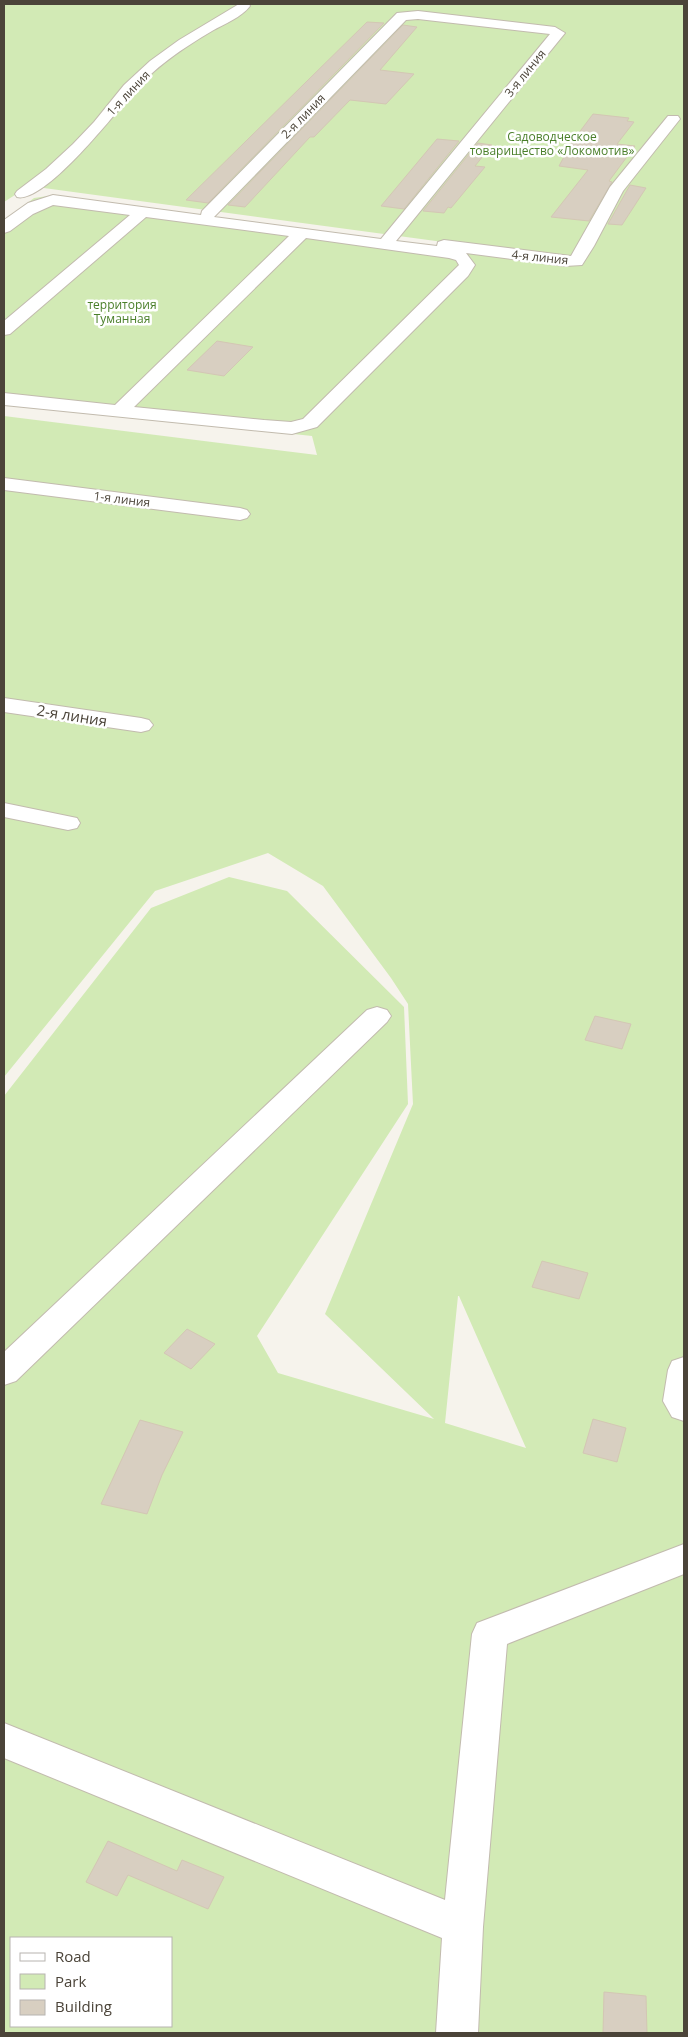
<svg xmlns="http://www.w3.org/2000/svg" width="688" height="2037" font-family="'Open Sans',sans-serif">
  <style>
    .green { fill: #d2eab5; fill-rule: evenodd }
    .building { fill: #d8cfc1; stroke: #d3c7b4 }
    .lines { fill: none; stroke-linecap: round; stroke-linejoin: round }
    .minor-casing { stroke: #c2bbae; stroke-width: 2 }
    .minor { fill: #fff; fill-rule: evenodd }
    .labels { text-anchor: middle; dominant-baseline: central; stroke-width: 5; stroke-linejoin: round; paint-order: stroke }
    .far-street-label { font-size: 12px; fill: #4b4439; stroke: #fff }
    .far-park-label { font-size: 12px; fill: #4a7f2a; stroke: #fff }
    .street-label { font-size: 15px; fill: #4b4439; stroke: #fff }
  </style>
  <rect width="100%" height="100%" fill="#f6f3ec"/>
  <path class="green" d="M4 4H684V2033H4V1096L151 908 229 877 287 891 404 1007 408 1104 257 1336 278 1373 434 1419 325 1314 413 1104 408 1004 391 978 323 886 268 853 155 891 4 1077V416L317 455 312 436 4 403V221L34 198 48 196 559 262 561 258 29 186 4 202ZM458 1296H459L526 1448 445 1423ZM11 1938H171V2026H11Z"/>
  <path class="building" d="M367 22 384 23 208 203 186 200Z
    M403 25 417 27 380 70 414 74 386 104 350 100 314 137H310L245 207 228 205Z
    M593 114 629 118 627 121 634 122 617 144 635 146 609 181 612 182 589 221 551 217 588 170 559 166 572 142Z
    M437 139 459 141 404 209 381 206Z
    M478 143 492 145 475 166 485 167 451 208 448 207 444 213 423 211Z
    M630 185 646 188 622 225 608 224Z
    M217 341 253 347 224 376 187 370Z
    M595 1016 631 1024 622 1049 585 1040Z
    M542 1261 588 1273 579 1299 532 1287Z
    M187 1329 215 1344 191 1369 164 1353Z
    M593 1419 626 1428 617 1462 583 1453Z
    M140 1420 183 1432 162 1475 147 1514 101 1504Z
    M108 1841 177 1871 182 1860 224 1877 208 1909 128 1875 117 1896 86 1882Z
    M604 1992 646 1996 647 2033H603Z"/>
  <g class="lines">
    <defs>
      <path id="minor" d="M239 4H249L250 6C242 17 224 24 212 31 183 48 153 68 131 95 114 115 44 204 17 197L15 194 17 191 46 169 73 144 94 122 124 85 150 61 179 40Z
        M418 11 555 27 565 33 396 241 437 246 438 242 444 240 571 256 610 187 668 116H678L680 119 623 191 594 246 582 265 565 266 466 253 475 265 468 276 317 427 292 434 4 405V393L115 405 289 236 146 217 10 334 4 335V321L130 215 53 205 33 214 10 231 4 233V220L28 203 53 195 201 215 202 211 397 13ZM418 19 550 34 381 239 214 217 406 20ZM306 238 449 258 456 260 459 265 303 419 291 422 264 420 134 407Z
        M4 478 240 508 247 510 250 514 247 518 240 520 4 490Z
        M4 698 141 718 149 720 153 725 149 730 141 732 4 712Z
        M4 803 77 818 80 823 77 828 68 830 4 817Z
        M377 1007 387 1010 391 1016 387 1022 16 1381 4 1385V1352L367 1010Z
        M684 1357V1421L672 1417 663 1401 668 1370 672 1361Z
        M684 1544V1574L507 1644 483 1927 478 2033H436L442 1938 4 1758V1723L445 1900 472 1634 477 1623Z"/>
    </defs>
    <use href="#minor" class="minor-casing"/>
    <use href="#minor" class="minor"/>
  </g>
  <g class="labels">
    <g class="far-street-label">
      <text transform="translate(525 73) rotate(-51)">3-я линия</text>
      <text transform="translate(128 93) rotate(-47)">1-я линия</text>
      <text transform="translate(303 116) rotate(-46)">2-я линия</text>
      <text transform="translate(540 257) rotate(6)">4-я линия</text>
      <text transform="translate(122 499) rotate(7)">1-я линия</text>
    </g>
    <g class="far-park-label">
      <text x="552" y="136">Садоводческое<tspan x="552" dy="14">товарищество «Локомотив»</tspan></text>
      <text x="122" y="304">территория<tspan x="122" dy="14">Туманная</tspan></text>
    </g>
    <g class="street-label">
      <text transform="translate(72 715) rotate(9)">2-я линия</text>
    </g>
  </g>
  <rect width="688" height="2037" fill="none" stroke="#4b4439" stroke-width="10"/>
  <rect x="10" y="1937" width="162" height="90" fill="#ffffff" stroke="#b7b4b0"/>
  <rect x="20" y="1953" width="25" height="8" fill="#ffffff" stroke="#b7b4b0"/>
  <text x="55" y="1962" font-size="15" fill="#4b4439">Road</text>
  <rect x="20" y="1974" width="25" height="15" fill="#d2eab5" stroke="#b7b4b0"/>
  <text x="55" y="1987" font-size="15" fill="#4b4439">Park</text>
  <rect x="20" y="2000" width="25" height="15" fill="#d8cfc1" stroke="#b7b4b0"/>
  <text x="55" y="2012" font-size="15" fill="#4b4439">Building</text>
</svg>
